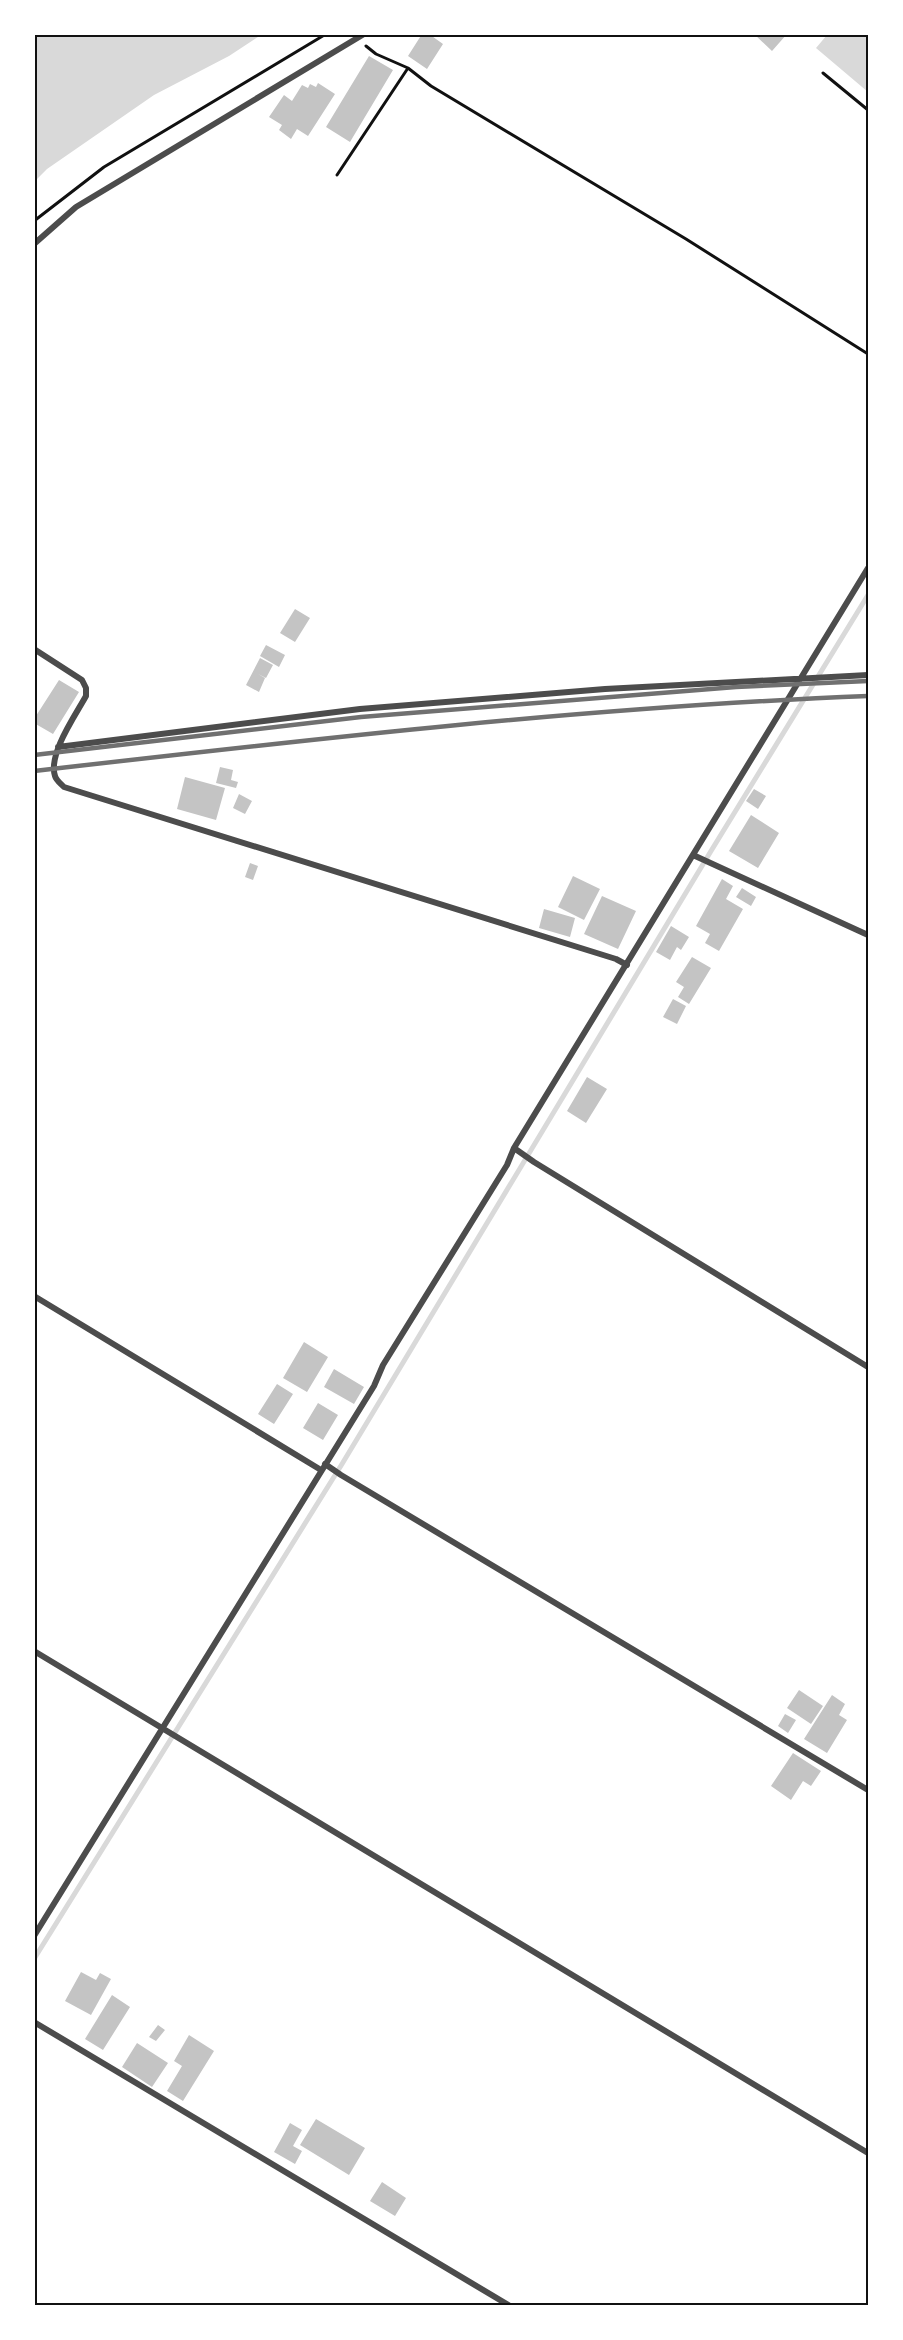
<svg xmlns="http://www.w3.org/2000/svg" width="903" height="2340" font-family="'Public Sans',sans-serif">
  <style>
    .water { fill: #d9d9d9 }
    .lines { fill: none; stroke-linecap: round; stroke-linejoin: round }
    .stream { stroke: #d9d9d9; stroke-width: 5 }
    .building { fill: #c4c4c4 }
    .path { stroke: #111; stroke-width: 3 }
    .minor { stroke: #4c4c4c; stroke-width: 6 }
    .rail { stroke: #707070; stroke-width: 4.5 }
    .neatline { fill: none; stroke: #111; stroke-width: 2 }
  </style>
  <rect width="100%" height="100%" fill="#fff"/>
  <path class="water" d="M35 34H261V35L229 56 154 95 47 169 35 181Z
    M827 35H868V92L816 48Z"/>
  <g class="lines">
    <path class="stream" d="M34 1959 342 1464 711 851 868 595"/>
  </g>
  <path class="building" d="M422 34H429L443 44 427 69 408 56Z
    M754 34H787L772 51Z
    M369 56 393 70 350 142 326 127Z
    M318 83 335 94 308 136 297 129 291 139 279 130 282 125 269 117 284 95 292 101 302 85 308 88 310 84 316 87Z
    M295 609 310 618 295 642 280 633Z
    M266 645 285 655 279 667 260 656Z
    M260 658 273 665 266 678 258 674 265 678 259 692 246 685Z
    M59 680 79 692 53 734 34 723V719Z
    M220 767 233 770 231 780 238 782 236 788 216 783Z
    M185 777 225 788 216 820 177 809Z
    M754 789 766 796 758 809 746 801Z
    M239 794 252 801 245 814 233 808Z
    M751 815 779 833 758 868 729 851Z
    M250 863 258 866 253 880 245 877Z
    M573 876 600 889 584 920 558 907Z
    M722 879 733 886 726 899 743 909 719 951 705 943 710 934 696 926Z
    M742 888 756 897 751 906 736 897Z
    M602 896 636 911 618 949 584 934Z
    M544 909 575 918 570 937 539 928Z
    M671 926 689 937 681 950 677 947 670 960 656 952Z
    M692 957 711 968 689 1004 678 997 684 987 676 982Z
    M673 999 686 1006 677 1024 663 1017Z
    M587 1077 607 1089 586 1123 567 1111Z
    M304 1342 328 1357 307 1392 283 1378Z
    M334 1369 364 1387 354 1404 324 1387Z
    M277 1384 293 1394 274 1424 258 1414Z
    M318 1403 338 1415 323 1440 303 1428Z
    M799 1690 823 1706 811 1724 787 1708Z
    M832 1695 845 1704 839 1715 847 1720 827 1753 804 1739Z
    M785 1714 796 1720 788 1733 778 1726Z
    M793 1753 821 1771 811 1786 803 1781 791 1800 771 1786Z
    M81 1972 96 1980 100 1973 111 1979 91 2015 65 2001Z
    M112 1995 130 2007 103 2050 85 2039Z
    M158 2025 165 2030 156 2041 149 2037Z
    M189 2035 214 2051 183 2101 167 2091 182 2066 174 2061Z
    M137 2043 168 2063 152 2087 122 2067Z
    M316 2119 365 2148 349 2175 300 2145Z
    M290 2123 302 2130 293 2146 302 2151 295 2164 274 2152Z
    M382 2182 406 2198 395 2216 370 2201Z"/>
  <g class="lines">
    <path class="path" d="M366 46 376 54 408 68 431 86 686 239 868 354
      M823 73 868 110
      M337 175 408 68
      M34 221 104 167 326 34"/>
    <path class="minor" d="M34 244 76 207 364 34
      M34 649 82 680 86 688V696C75 716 48 754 55 776 56 780 60 783 64 787L616 959 627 965
      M58 747 360 709 605 689 868 675
      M693 855 868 935
      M514 1148 534 1162 868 1367
      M34 1296 321 1470
      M325 1464 341 1475 868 1790
      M34 1651 868 2153
      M34 1936 374 1386 383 1365 507 1165 514 1148 868 568
      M34 2022 510 2306"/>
    <path class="rail" d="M34 755 361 717 736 687 868 681
      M34 771C312 739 589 707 868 696"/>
  </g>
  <rect width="903" height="2340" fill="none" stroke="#ffffff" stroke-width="72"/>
  <rect x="36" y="36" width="831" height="2268" class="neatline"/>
</svg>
